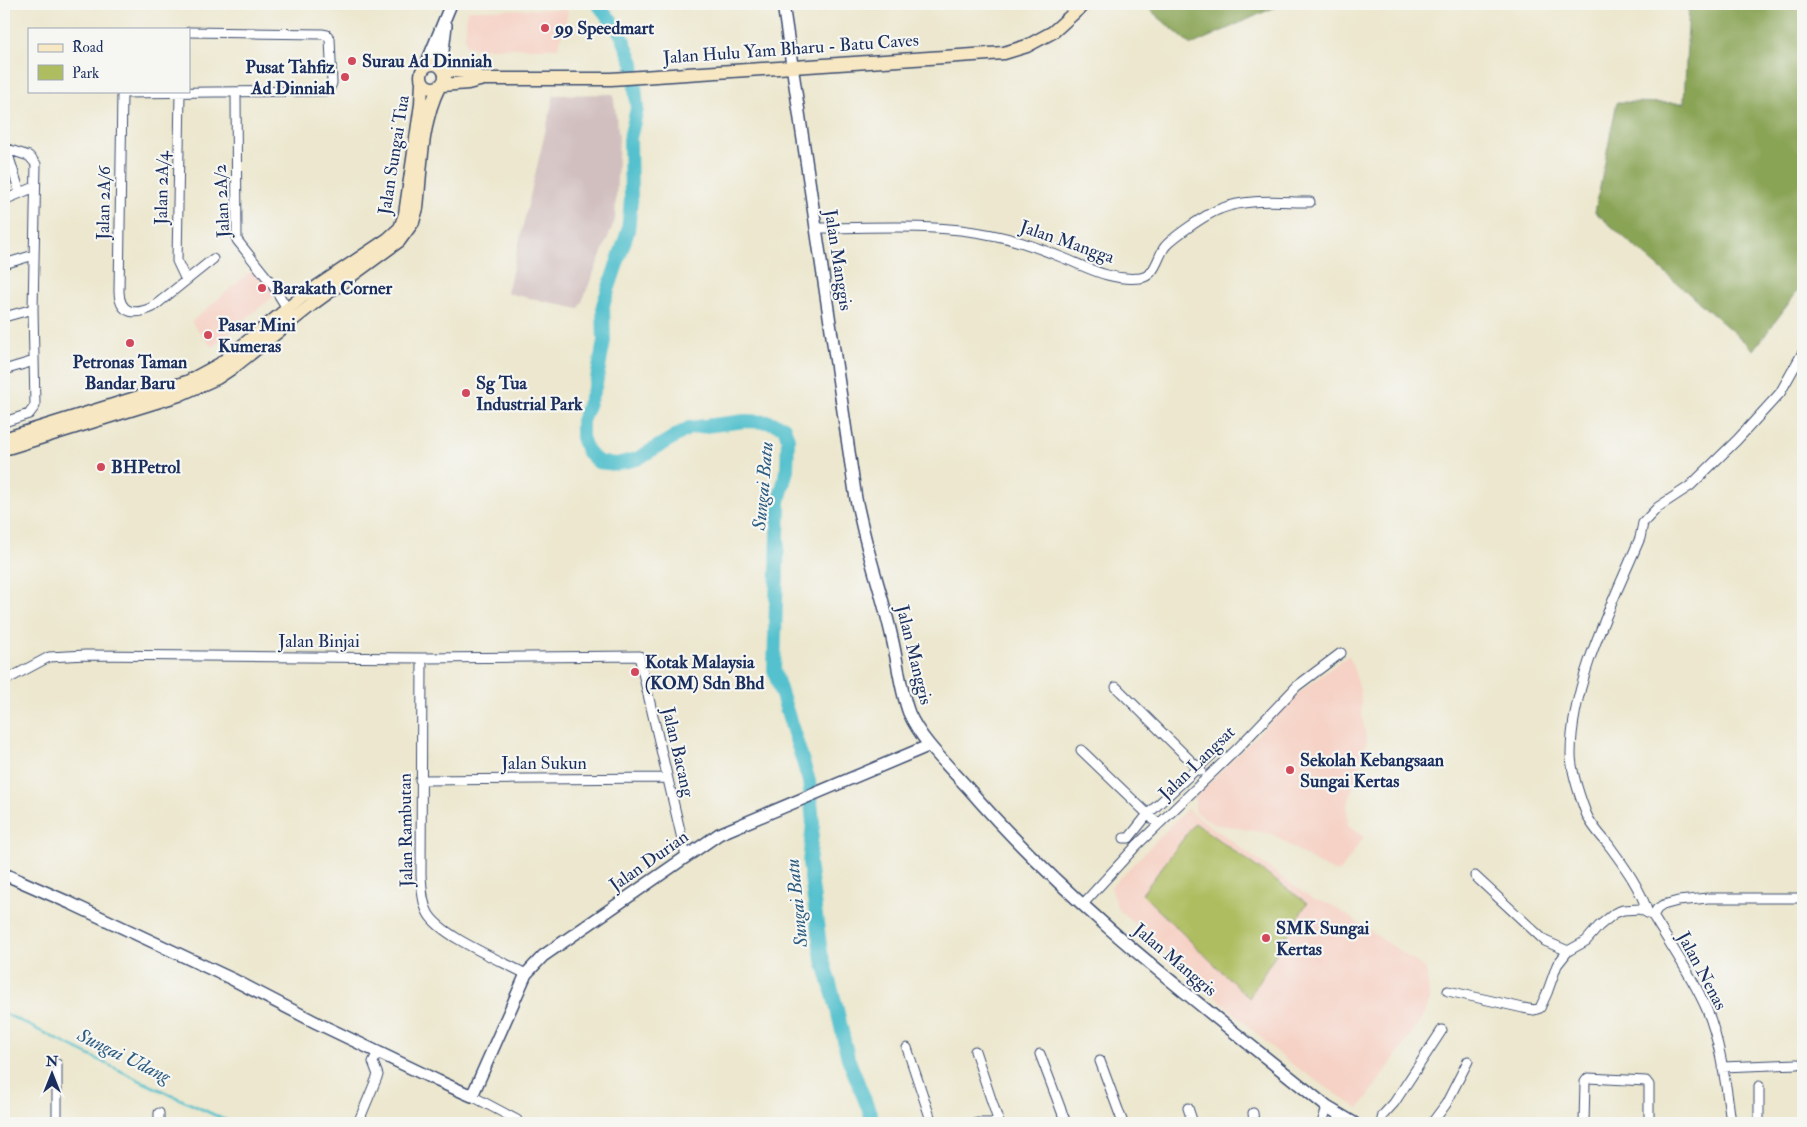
<svg xmlns="http://www.w3.org/2000/svg" width="1807" height="1127" font-family="'IM FELL Double Pica',serif">
  <style>
    .built { fill: #f6d1c5 }
    .industrial { fill: #d1bfbf }
    .green { fill: #aebd60; stroke: #64765f }
    .forest { fill: #8aa456; stroke: #526a5a }
    .lines { fill: none; stroke-linecap: round; stroke-linejoin: round }
    .stream { stroke: #55c1ce; stroke-width: 2.5 }
    .river { stroke: #55c1ce; stroke-width: 14 }
    .minor-casing { stroke: #3a4b6f; stroke-width: 11 }
    .tertiary-casing { stroke: #3a4b6f; stroke-width: 14 }
    .secondary-casing { stroke: #3a4b6f; stroke-width: 15 }
    .minor { stroke: #fff; stroke-width: 9 }
    .tertiary { stroke: #fff; stroke-width: 11 }
    .secondary { stroke: #f7e8c3; stroke-width: 12 }
    .poi-dot { fill: #d1495b; stroke: #f6f6f2; stroke-width: 2 }
    .labels { text-anchor: middle; dominant-baseline: central; stroke-width: 4.5; stroke-linejoin: round; paint-order: stroke }
    .poi-label { font-size: 18px; font-weight: bold; fill: #1b2f5e; stroke: #f6f6f2; text-anchor: start }
    .street-label { font-size: 18px; fill: #1b2f5e; stroke: #f6f6f2 }
    .water-label { font-size: 19px; font-style: italic; fill: #2c5b80; stroke: #f6f6f2 }
  </style>
  <rect width="100%" height="100%" fill="#f6f6f2"/>
  <filter id="ink" filterUnits="userSpaceOnUse"><feTurbulence type="fractalNoise" baseFrequency=".02" numOctaves="2"/><feDisplacementMap in="SourceGraphic" scale="10" xChannelSelector="R" yChannelSelector="G"/><feConvolveMatrix kernelMatrix="1 2 1 2 8 2 1 2 1" color-interpolation-filters="sRGB"/></filter>
  <filter id="wash" filterUnits="userSpaceOnUse"><feTurbulence type="fractalNoise" baseFrequency=".0096" numOctaves="4" result="noise"/><feDisplacementMap in="SourceGraphic" scale="20" xChannelSelector="R" yChannelSelector="G"/><feGaussianBlur stdDeviation="1.12" result="paint"/><feColorMatrix in="noise" values="0 0 0 0 0 0 0 0 0 0 0 0 0 0 0 0 0 1.4 0 .05"/><feComposite in="paint" operator="in"/></filter>
  <g filter="url(#wash)">
    <rect width="100%" height="100%" fill="#ece7ce"/>
    <path class="built" d="M566 9 568 13 558 48H473L467 45 465 40 467 10Z
      M256 267 276 294 212 347 191 322Z
      M1349 655 1360 689 1362 718 1367 742 1347 807 1348 825 1364 837 1339 873 1325 868 1272 834 1214 824 1195 812V797L1301 691Z
      M1187 809 1312 899 1332 905 1426 969 1430 1002 1419 1023 1359 1109 1287 1061 1117 908 1111 887Z"/>
    <path class="industrial" d="M613 94 619 137 615 220 579 309 507 293 554 95Z"/>
    <path class="green" d="M1195 823 1307 903 1249 998 1142 894Z"/>
    <path class="forest" d="M1143 4H1282L1191 45Z
      M1689 4H1803V284L1754 350 1595 212 1617 102 1684 103Z"/>
    <g class="lines">
      <path class="stream" d="M4 1013 143 1082 232 1123"/>
      <path class="river" d="M598 4 621 34 633 63 637 109 630 138 631 200 628 231 603 305 604 341 596 384 582 421V437L587 451 598 462 616 464 637 459 689 428 745 421 769 422 784 427 788 439 787 470 779 501 774 670 809 781 813 823 809 863 821 953 836 1005 848 1058 874 1123"/>
    </g>
  </g>
  <g filter="url(#ink)">
    <g class="lines">
      <defs>
        <path id="minor" d="M189 32 322 34 327 35 330 39 332 83 330 88 325 91 122 93 119 292C120 315 136 315 153 307L213 259
          M180 93 177 261 186 280
          M236 93 237 240 272 284 290 313
          M4 148 29 156 36 164 33 309 35 406 29 414 4 422
          M6 148 20 193
          M4 200 35 187
          M815 228C874 228 935 223 992 235 1015 239 1039 248 1061 257 1087 267 1109 281 1140 278 1155 276 1157 259 1164 248 1171 238 1208 213 1220 209 1248 198 1280 202 1310 202
          M4 264 34 255
          M4 317 33 309
          M4 370 34 361
          M422 658 421 875C422 888 422 902 428 913 440 936 502 961 526 974
          M4 681 49 657 86 655 422 658 639 656 686 856
          M1116 687 1201 771
          M1081 750 1158 824
          M420 780 667 778
          M1124 838H1129L1148 814 1219 748
          M1475 876 1545 941 1568 951
          M1083 904 1137 845 1238 748 1297 686 1341 653
          M1648 913C1640 887 1624 866 1608 844 1600 835 1590 824 1586 813 1580 797 1571 771 1571 754 1571 683 1613 602 1640 538L1643 523 1658 507 1690 486 1737 440 1780 393 1803 352
          M1653 916 1657 909 1663 905 1678 901 1708 898H1803
          M1448 991 1523 1008 1534 1010 1540 1008 1547 993 1557 965 1568 951 1586 941 1599 926 1615 913 1623 910 1640 909 1653 916C1671 946 1693 977 1707 1010 1720 1041 1727 1089 1731 1123
          M907 1048 932 1123
          M975 1051 999 1123
          M1040 1054 1066 1123
          M1100 1061 1123 1123
          M57 1064V1123
          M1722 1067 1798 1064
          M472 1096 517 1120 515 1123
          M1188 1108 1193 1123
          M1253 1113 1254 1123
          M159 1123V1113
          M358 1123 378 1075 373 1062 378 1052
          M977 1123H991
          M1322 1123 1327 1107
          M1381 1123 1383 1115 1394 1103 1442 1030
          M1432 1123 1446 1104 1468 1061
          M1584 1123 1585 1082 1588 1078 1646 1081 1649 1085V1123
          M1759 1123V1086"/>
        <path id="tertiary" d="M783 4 856 499C860 517 864 535 869 553 877 582 886 610 892 638 898 663 900 689 909 713 922 742 947 764 968 788 1073 910 1203 1006 1327 1107L1354 1123
          M425 67 451 4
          M441 68 446 25
          M4 874 70 903 232 979 317 1023 438 1081 472 1096 526 974 543 956 719 834 928 746"/>
        <path id="secondary" d="M421 76a12 12 0 1 1 24 0a12 12 0 1 1-24 0Z
          M443 70 467 72 484 79
          M442 85 468 83 484 79H611L1004 53 1027 46 1053 32 1084 4
          M4 439 187 382 220 364 303 296 388 239 400 228 405 214 421 104 422 82
          M4 449 179 395 217 378 235 366 314 303 399 241 413 222 417 208C421 169 421 122 439 87"/>
      </defs>
      <use href="#minor" class="minor-casing"/>
      <use href="#tertiary" class="tertiary-casing"/>
      <use href="#secondary" class="secondary-casing"/>
      <use href="#minor" class="minor"/>
      <use href="#tertiary" class="tertiary"/>
      <use href="#secondary" class="secondary"/>
    </g>
  </g>
  <g class="poi-dot">
    <circle cx="545" cy="28" r="5"/>
    <circle cx="352" cy="61" r="5"/>
    <circle cx="345" cy="77" r="5"/>
    <circle cx="262" cy="288" r="5"/>
    <circle cx="208" cy="335" r="5"/>
    <circle cx="130" cy="343" r="5"/>
    <circle cx="466" cy="393" r="5"/>
    <circle cx="101" cy="467" r="5"/>
    <circle cx="635" cy="672" r="5"/>
    <circle cx="1290" cy="770" r="5"/>
    <circle cx="1266" cy="938" r="5"/>
  </g>
  <g class="labels">
    <g class="poi-label">
      <text x="555" y="28">99 Speedmart</text>
      <text x="362" y="61">Surau Ad Dinniah</text>
      <text x="335" y="67" text-anchor="end">Pusat Tahfiz<tspan x="335" dy="21">Ad Dinniah</tspan></text>
      <text x="272" y="288">Barakath Corner</text>
      <text x="218" y="325">Pasar Mini<tspan x="218" dy="21">Kumeras</tspan></text>
      <text x="130" y="362" text-anchor="middle">Petronas Taman<tspan x="130" dy="21">Bandar Baru</tspan></text>
      <text x="476" y="383">Sg Tua<tspan x="476" dy="21">Industrial Park</tspan></text>
      <text x="111" y="467">BHPetrol</text>
      <text x="645" y="662">Kotak Malaysia<tspan x="645" dy="21">(KOM) Sdn Bhd</tspan></text>
      <text x="1300" y="760">Sekolah Kebangsaan<tspan x="1300" dy="21">Sungai Kertas</tspan></text>
      <text x="1276" y="928">SMK Sungai<tspan x="1276" dy="21">Kertas</tspan></text>
    </g>
    <g class="street-label">
      <text transform="translate(791 49) rotate(-4)">Jalan Hulu Yam Bharu - Batu Caves</text>
      <text transform="translate(394 155) rotate(-81)">Jalan Sungai Tua</text>
      <text transform="translate(162 188) rotate(-89)">Jalan 2A/4</text>
      <text transform="translate(222 201) rotate(-93)">Jalan 2A/2</text>
      <text transform="translate(104 203) rotate(-89)">Jalan 2A/6</text>
      <text transform="translate(1067 242) rotate(19)">Jalan Mangga</text>
      <text transform="translate(838 260) rotate(81)">Jalan Manggis</text>
      <text x="319" y="641">Jalan Binjai</text>
      <text transform="translate(914 655) rotate(76)">Jalan Manggis</text>
      <text transform="translate(678 752) rotate(77)">Jalan Bacang</text>
      <text x="544" y="763">Jalan Sukun</text>
      <text transform="translate(1197 763) rotate(-44)">Jalan Langsat</text>
      <text transform="translate(406 830) rotate(-91)">Jalan Rambutan</text>
      <text transform="translate(649 861) rotate(-35)">Jalan Durian</text>
      <text transform="translate(1175 960) rotate(40)">Jalan Manggis</text>
      <text transform="translate(1702 971) rotate(62)">Jalan Nenas</text>
    </g>
    <g class="water-label">
      <text transform="translate(763 486) rotate(-85)">Sungai Batu</text>
      <text transform="translate(797 903) rotate(-96)">Sungai Batu</text>
      <text transform="translate(124 1056) rotate(26)">Sungai Udang</text>
    </g>
  </g>
  <rect width="1807" height="1127" fill="none" stroke="#f6f6f2" stroke-width="20"/>
  <rect x="28" y="28" width="162" height="65" fill="#f6f6f2" stroke="#9ea6b7"/>
  <rect x="38" y="44" width="25" height="8" fill="#f7e8c3" stroke="#9ea6b7"/>
  <text x="72" y="52" font-size="15" fill="#1b2f5e">Road</text>
  <rect x="38" y="65" width="25" height="15" fill="#aebd60" stroke="#9ea6b7"/>
  <text x="72" y="78" font-size="15" fill="#1b2f5e">Park</text>
  <g transform="translate(52 1074)" stroke="#f6f6f2" stroke-width="4" paint-order="stroke">
  <path d="M0-4L9 19L0 12L-9 19Z" fill="#1b2f5e"/>
  <text y="-8" font-size="14" font-weight="bold" text-anchor="middle" fill="#1b2f5e">N</text>
  </g>
</svg>
